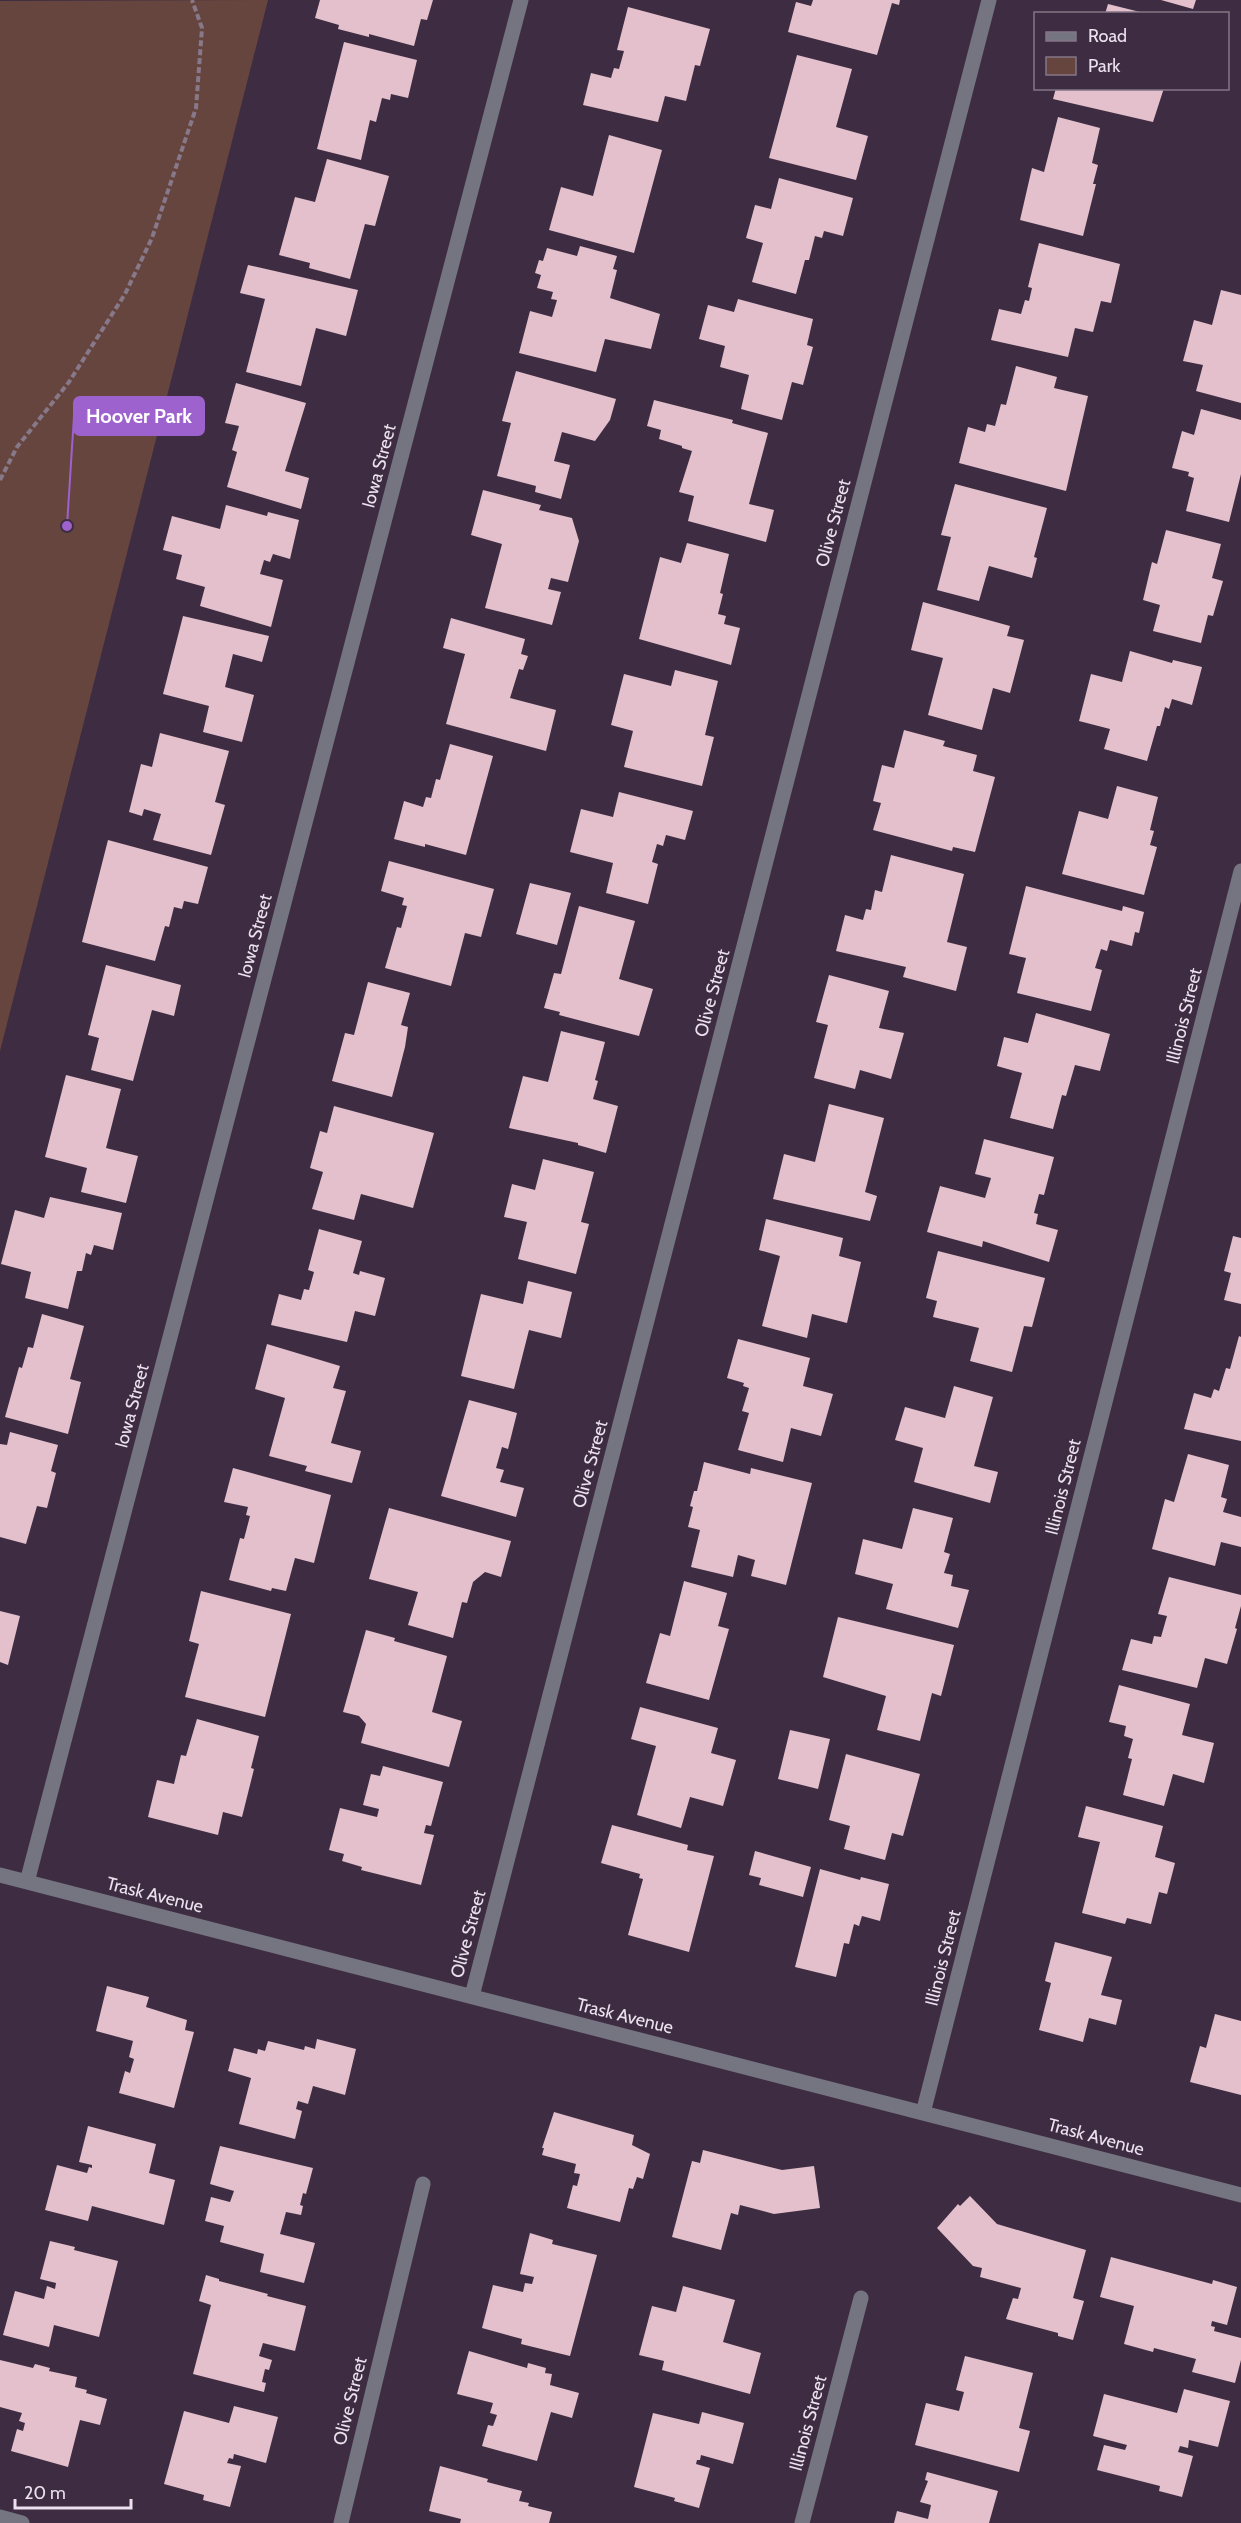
<svg xmlns="http://www.w3.org/2000/svg" width="1241" height="2523" font-family="Cabin,sans-serif">
  <style>
    .green { fill: #67453f }
    .building { fill: #e3c0cc }
    .lines { fill: none; stroke-linecap: round; stroke-linejoin: round }
    .path { stroke: #87788a; stroke-width: 4; stroke-dasharray: 6 3; stroke-linecap: butt }
    .minor { stroke: #757582; stroke-width: 15 }
    .labels { text-anchor: middle; dominant-baseline: central; stroke-width: 6; stroke-linejoin: round; paint-order: stroke }
    .street-label { font-size: 18px; fill: #ece1ee; stroke: #3e2d42 }
    .leader { fill: none; stroke: #9d62cd; stroke-width: 2 }
    .callout-dot { fill: #9d62cd; stroke: #3e2d42; stroke-width: 2 }
    .callout { fill: #9d62cd; stroke: #9d62cd; stroke-width: 2 }
    .callout-label { font-size: 20px; text-anchor: middle; font-weight: bold; fill: #fff }
  </style>
  <rect width="100%" height="100%" fill="#3e2d42"/>
  <path class="green" d="M268 0 0 1051V1Z"/>
  <path class="building" d="M320 0H433L427 20 421 19 414 46 369 34V37L338 29 339 25 315 18Z
    M813 0H900L899 5 892 3 877 55 788 32 796 2 811 6Z
    M1161 0H1196L1193 9Z
    M1108 4 1144 13V14H1105Z
    M628 7 710 29 700 66 695 65 686 101 665 96 658 122 583 105 591 73 611 78 614 68 619 69 624 51 617 50Z
    M344 42 417 60 408 98 391 94 390 100 382 98 376 122 370 120 361 160 317 149Z
    M797 55 852 69 836 127 868 136 856 180 769 158Z
    M1056 88H1164L1153 122 1053 99Z
    M1058 117 1100 128 1092 163 1098 165 1093 184H1096L1083 236 1020 220 1032 168 1044 172Z
    M609 135 662 150 634 253 549 230 561 187 593 196Z
    M327 159 389 176 375 226 365 224 350 279 309 268 310 263 279 255 295 197 315 202Z
    M779 178 853 198 843 236 824 231 822 238 815 236 809 260H805L796 294 752 282 763 243 746 238 755 205 771 209Z
    M1039 243 1120 264 1111 303 1101 301 1093 332 1075 328 1068 357 991 340 999 309 1021 314 1025 300 1029 301 1032 288 1028 287Z
    M580 246 617 256 613 269 617 270 610 298 660 314 651 349 605 339 596 372 519 353 530 311 552 317 557 300 551 299 553 292 537 288 541 275 535 273 539 260 543 261 547 248 577 256Z
    M248 265 358 290 346 336 316 328 301 386 246 372 265 299 240 293Z
    M1221 290 1241 295V403L1196 391 1203 365 1183 361 1194 320 1212 325Z
    M738 299 813 319 807 345 813 347 803 385 792 382 782 420 741 409 749 375 720 367 725 346 699 339 708 305 734 312Z
    M1016 366 1057 377 1054 388 1088 396 1066 491 959 463 968 427 985 432 987 424 995 426 1001 404 1006 405Z
    M516 371 616 399 610 420 595 441 562 432 554 461 570 465 561 499 535 492 536 486 497 476 511 423 502 421Z
    M236 383 306 403 285 471 309 478 301 509 227 487 237 452 232 450 239 426 225 423Z
    M654 400 733 420 732 423 768 433 749 504 774 510 766 542 688 521 694 496 679 492 692 451 682 448V446L659 439 661 430 647 426Z
    M1201 409 1241 420V474L1229 522 1186 511 1194 478 1188 476 1189 472 1172 468 1182 431 1194 435Z
    M955 484 1047 508 1034 557 1037 558 1032 578 989 566 979 601 937 590 951 537 941 535Z
    M483 490 541 505 539 510 572 518 579 541 568 582 551 578 548 589 561 592 552 625 485 608 502 544 471 535Z
    M226 505 267 516 268 512 299 520 290 559 273 554 270 562 264 560 260 574 283 580 271 627 200 606 205 587 176 579 182 555 163 550 172 516 220 529Z
    M1166 530 1221 544 1212 578 1223 581 1213 616 1208 615 1201 643 1153 631 1160 605 1143 600 1152 562 1157 564Z
    M687 543 729 554 720 593 723 594 718 614 726 616 724 624 740 628 731 665 639 639 660 557 681 563Z
    M923 602 1010 626 1007 636 1024 640 1010 693 993 688 982 730 928 715 943 658 911 650Z
    M183 616 269 636 262 662 233 654 225 687 254 695 242 742 203 732 209 706 163 694Z
    M451 618 525 639 521 654 528 656 523 670 519 669 510 698 556 710 546 751 446 724 465 654 443 648Z
    M1130 651 1172 663 1173 660 1202 667 1192 705 1172 699 1169 709 1165 707 1160 726H1157L1147 761 1104 749 1110 729 1079 721 1091 674 1122 682Z
    M675 670 718 681 705 735 714 737 702 786 624 767 633 731 611 725 624 674 671 686Z
    M904 730 945 741 943 746 977 755 973 771 995 777 975 852 953 847 952 851 873 830 881 803 873 801 882 765 894 768Z
    M160 733 229 751 215 802 225 805 211 855 153 840 161 814 144 809 142 816 129 812 141 764 152 767Z
    M450 744 493 756 466 855 425 844V847L394 839 404 801 423 807 426 797 431 798 436 779 440 780Z
    M1117 786 1158 797 1150 830 1154 831 1150 845 1157 847 1144 895 1062 874 1079 811 1108 819Z
    M619 792 693 811 685 840 666 835 663 846 657 844 652 862 658 864 648 904 606 893 613 863 570 852 581 809 613 817Z
    M108 840 208 867 198 904 184 901 182 909 174 907 169 927 165 926 155 961 82 942Z
    M891 855 964 874 947 942 967 947 956 991 903 977 906 967 836 951 845 915 863 920 866 909 871 910 875 890 882 892Z
    M389 861 494 889 481 937 465 933 451 986 385 968 397 927 401 928 407 906 402 905 404 898 381 891Z
    M530 883 571 893 557 945 516 934Z
    M1026 886 1122 911 1123 906 1144 912 1139 933 1135 932 1132 946 1110 940 1107 951 1101 949 1095 968 1102 970 1091 1011 1017 993 1026 958 1009 954Z
    M579 906 635 921 619 979 653 989 639 1036 559 1015 560 1012 544 1008 554 973 561 974Z
    M106 965 181 985 174 1016 152 1010 133 1081 91 1070 99 1038 88 1035Z
    M829 975 889 991 879 1028 904 1033 891 1079 860 1070 855 1089 814 1078 828 1025 816 1022Z
    M368 982 410 993 401 1025 408 1027 405 1047 392 1097 332 1081 345 1033 354 1035Z
    M1036 1013 1110 1034 1100 1071 1075 1065 1066 1096 1062 1095 1053 1129 1010 1118 1022 1073 997 1066 1004 1037 1028 1043Z
    M561 1031 605 1042 595 1080 598 1081 593 1099 618 1106 606 1153 578 1145V1143L509 1128 523 1076 548 1082Z
    M66 1075 121 1089 106 1148 138 1156 126 1203 81 1192 87 1168 45 1157Z
    M829 1104 884 1118 865 1192 877 1196 870 1221 773 1199 784 1154 815 1162Z
    M334 1106 434 1133 413 1208 361 1194 354 1220 312 1209 323 1172 310 1168 320 1131 327 1133Z
    M984 1139 1054 1157 1044 1195 1039 1194 1034 1213 1038 1214 1036 1224 1058 1230 1049 1262 983 1241 982 1247 927 1232 940 1186 985 1198 991 1178 975 1174Z
    M543 1159 594 1172 581 1222 589 1224 576 1274 518 1259 527 1222 504 1217 512 1184 535 1190Z
    M50 1197 122 1213 113 1250 94 1245 91 1255 86 1253 82 1271H77L68 1309 25 1298 31 1272 1 1264 15 1210 44 1218Z
    M766 1219 843 1238 839 1256 861 1262 847 1323 812 1314 807 1338 762 1326 780 1256 759 1250Z
    M319 1229 362 1241 353 1273 359 1275 360 1271 385 1278 375 1316 355 1311 347 1342 271 1325 279 1294 301 1300 304 1289 309 1290 314 1272 308 1270Z
    M1233 1236 1241 1238V1304L1224 1300 1231 1273 1224 1271Z
    M938 1251 1045 1278 1032 1327 1024 1326 1012 1372 970 1361 979 1328 933 1317 937 1301 926 1298Z
    M528 1281 572 1292 561 1338 529 1330 514 1389 461 1376 481 1294 523 1304Z
    M42 1314 84 1326 70 1379 81 1382 68 1434 5 1417 19 1367 22 1368 28 1347 33 1348Z
    M1239 1336 1241 1337V1441L1184 1429 1194 1393 1211 1398 1214 1389 1219 1391 1226 1368 1230 1369Z
    M738 1339 810 1358 803 1386 833 1394 821 1436 791 1428 783 1462 738 1450 749 1413 742 1411 749 1388 743 1386 744 1383 727 1378Z
    M267 1344 340 1366 333 1388 346 1391 331 1443 361 1451 352 1483 305 1471 307 1466 269 1456 285 1398 255 1389Z
    M954 1386 993 1397 974 1466 998 1472 990 1503 914 1482 923 1448 895 1440 905 1407 945 1418Z
    M469 1400 517 1413 508 1449 502 1447 496 1468 504 1470 500 1482 524 1488 516 1517 441 1496Z
    M10 1432 58 1445 51 1471 56 1473 47 1508 37 1506 26 1544 0 1537V1444L7 1445Z
    M1188 1454 1229 1465 1221 1497 1227 1499 1223 1512 1241 1517V1547L1221 1542 1215 1566 1152 1549 1165 1499 1174 1502Z
    M704 1462 750 1474 751 1468 812 1483 786 1585 751 1576 755 1560 738 1555 733 1577 691 1567 700 1530 688 1527 693 1507 690 1506 694 1491H697Z
    M233 1468 331 1495 314 1563 295 1558 286 1591 272 1588 271 1591 229 1580 240 1538 244 1539 250 1516 246 1515 248 1507 224 1502Z
    M389 1508 511 1541 501 1577 485 1572 473 1582 467 1603 462 1602 453 1638 408 1625 418 1592 369 1579Z
    M913 1508 953 1518 944 1552 950 1554 944 1573 953 1575 951 1586 969 1590 958 1628 886 1609 893 1584 855 1574 863 1539 902 1549Z
    M1169 1577 1241 1595V1606L1235 1628 1237 1629 1227 1664 1205 1658 1197 1688 1122 1670 1131 1639 1152 1644 1154 1636 1161 1637 1167 1616 1158 1614Z
    M684 1581 727 1593 718 1626 729 1629 709 1700 646 1683 660 1633 670 1636Z
    M201 1591 291 1614 265 1717 185 1697 199 1644 189 1641Z
    M0 1611 20 1616 8 1665 0 1662Z
    M838 1617 954 1645 941 1696 932 1693 920 1741 877 1730 886 1696 823 1677Z
    M366 1630 395 1638 394 1641 447 1656 432 1712 462 1721 449 1767 361 1743 366 1724 359 1716 343 1712Z
    M1119 1685 1190 1704 1182 1735 1214 1743 1204 1783 1173 1774 1164 1806 1123 1795 1132 1759 1128 1758 1133 1739 1124 1736 1126 1726 1109 1722Z
    M640 1707 718 1728 711 1753 736 1760 723 1806 690 1797 681 1828 637 1815 656 1746 631 1739Z
    M197 1719 259 1736 251 1768 254 1769 242 1817 223 1812 218 1835 148 1817 157 1780 174 1784 181 1755 186 1756Z
    M790 1730 830 1739 818 1789 778 1779Z
    M846 1754 920 1774 903 1836 892 1833 885 1860 844 1849 850 1826 829 1820Z
    M383 1766 443 1782 431 1826 426 1825 424 1833 434 1835 421 1885 361 1870 362 1867 342 1861 344 1854 329 1850 340 1808 377 1817 379 1809 363 1805 371 1774 380 1776Z
    M1086 1806 1163 1826 1155 1857 1175 1863 1167 1894 1159 1892 1151 1924 1127 1918 1125 1924 1082 1913 1100 1842 1078 1837Z
    M612 1825 688 1845 687 1850 714 1856 689 1952 628 1935 643 1879 639 1878 640 1874 601 1863Z
    M755 1851 811 1867 803 1897 759 1885 761 1878 749 1875Z
    M820 1869 860 1880 861 1877 889 1884 880 1921 862 1916 859 1926 854 1924 849 1944 844 1943 836 1977 795 1967Z
    M1055 1942 1112 1957 1101 1995 1122 2000 1116 2025 1089 2018 1083 2042 1039 2030 1051 1983 1045 1981Z
    M107 1986 149 1997 146 2007 187 2020 185 2030 194 2032 174 2108 119 2093 125 2071 130 2073 134 2059 129 2057 133 2041 96 2031Z
    M1215 2014 1241 2021V2095L1190 2082 1200 2046 1206 2048Z
    M317 2039 356 2049 345 2095 313 2086 308 2104 298 2101 296 2109 302 2111 295 2139 239 2124 251 2078 228 2071 234 2048 257 2054 258 2049 265 2051 268 2041 304 2050 305 2046 315 2049Z
    M554 2112 634 2135 632 2145 650 2154 643 2179 637 2177 633 2189 629 2188 620 2222 567 2208 573 2185 577 2186 580 2174 574 2173 576 2164 542 2155 544 2148H542Z
    M88 2126 156 2144 149 2173 175 2180 164 2225 92 2206 88 2221 45 2210 57 2165 87 2173 89 2167 92 2168V2165L79 2162Z
    M220 2146 313 2168 306 2194 303 2193 300 2205 303 2206 301 2215 286 2212 280 2234 315 2243 304 2283 260 2272 264 2254 220 2242 224 2226 205 2221 211 2197 230 2202 234 2191 210 2184Z
    M703 2150 782 2170 814 2166 820 2208 774 2214 740 2205 738 2215 731 2213 721 2250 672 2237 692 2161 700 2163Z
    M970 2196 997 2224 1086 2250 1073 2298 1084 2301 1073 2340 1058 2336V2333L1006 2319 1013 2298 1018 2299 1021 2288 980 2277 982 2268 973 2266 937 2228 958 2204 960 2206Z
    M530 2233 553 2240 552 2244 597 2255 570 2356 521 2344 522 2339 482 2328 493 2285 523 2292 525 2283 532 2284 534 2277 520 2274Z
    M50 2241 75 2247 74 2250 118 2261 99 2337 54 2325 49 2347 3 2335 15 2291 44 2299 47 2286 55 2289 56 2283 40 2279Z
    M1111 2257 1212 2284 1213 2280 1237 2287 1227 2325 1212 2321 1211 2326 1215 2327 1214 2331 1241 2338V2360L1235 2383 1192 2372 1196 2359 1154 2348 1153 2352 1124 2344 1134 2306 1100 2297Z
    M206 2275 219 2279V2281L268 2294 267 2296 306 2306 295 2351 263 2343 259 2356 272 2360 269 2370 265 2369 262 2382 266 2383 264 2392 193 2374 211 2305 199 2301Z
    M683 2286 735 2300 723 2342 761 2353 750 2394 662 2370 664 2361 639 2355 652 2306 676 2312Z
    M469 2351 527 2368 528 2363 546 2368 545 2373 552 2374 550 2385 579 2393 572 2418 551 2412 537 2461 482 2446 488 2425 493 2426 497 2415 490 2413 493 2403 457 2394Z
    M965 2356 1033 2373 1019 2428 1030 2431 1019 2472 915 2445 926 2403 959 2411 964 2392 956 2390Z
    M0 2360 33 2368 35 2364 50 2368 49 2371 77 2377 75 2387 87 2390 86 2393 107 2399 100 2425 80 2420 68 2467 11 2451 17 2429 23 2431 25 2423 19 2421 22 2413 0 2407Z
    M1184 2389 1230 2401 1218 2447 1189 2440 1188 2448 1180 2446 1178 2452 1193 2456 1182 2497 1159 2491 1160 2486 1097 2470 1104 2445 1125 2450 1127 2445 1093 2436 1104 2394 1177 2413Z
    M234 2406 278 2417 266 2463 234 2454 233 2459 229 2458 227 2463 241 2466 230 2507 203 2500 204 2495 164 2484 184 2411 229 2423Z
    M702 2412 744 2423 733 2464 701 2455 700 2460H697L696 2464 710 2468 699 2508 674 2501 675 2498 634 2487 653 2413 699 2424Z
    M440 2466 488 2479 487 2482 522 2491 519 2501 529 2503 528 2506 552 2512 549 2523H460L461 2519 429 2511Z
    M927 2472 998 2491 989 2523H894L897 2511 928 2519 931 2505 920 2502 928 2481 925 2480Z"/>
  <g class="lines">
    <path class="path" d="M0 480 17 447 69 382 125 294 152 238 196 108 202 28 192 0"/>
    <path class="minor" d="M0 1875 1241 2195
      M27 1882 521 0
      M472 1996 989 0
      M923 2113 1241 871
      M0 2517 22 2523
      M341 2523 423 2184
      M802 2523 861 2298"/>
  </g>
  <g class="labels">
    <g class="street-label">
      <text transform="translate(379 466) rotate(-75)">Iowa Street</text>
      <text transform="translate(833 523) rotate(-75)">Olive Street</text>
      <text transform="translate(255 936) rotate(-75)">Iowa Street</text>
      <text transform="translate(712 993) rotate(-75)">Olive Street</text>
      <text transform="translate(1184 1016) rotate(-76)">Illinois Street</text>
      <text transform="translate(132 1406) rotate(-75)">Iowa Street</text>
      <text transform="translate(590 1464) rotate(-75)">Olive Street</text>
      <text transform="translate(1063 1487) rotate(-76)">Illinois Street</text>
      <text transform="translate(155 1895) rotate(14)">Trask Avenue</text>
      <text transform="translate(468 1934) rotate(-75)">Olive Street</text>
      <text transform="translate(943 1958) rotate(-76)">Illinois Street</text>
      <text transform="translate(625 2016) rotate(14)">Trask Avenue</text>
      <text transform="translate(1096 2137) rotate(15)">Trask Avenue</text>
      <text transform="translate(350 2401) rotate(-76)">Olive Street</text>
      <text transform="translate(808 2423) rotate(-75)">Illinois Street</text>
    </g>
  </g>
  <path class="leader" d="M67 526L74 416"/>
  <circle class="callout-dot" cx="67" cy="526" r="6"/>
  <rect class="callout" x="74" y="397" width="130" height="38" rx="6"/>
  <g class="callout-label">
    <text x="139" y="423">Hoover Park</text>
  </g>
  <rect x="1034" y="12" width="195" height="78" fill="#3e2d42" stroke="#847587" stroke-width="1.5"/>
  <rect x="1046" y="32" width="30" height="9" fill="#757582" stroke="#847587" stroke-width="1.5"/>
  <text x="1088" y="42" font-size="18" fill="#ece1ee">Road</text>
  <rect x="1046" y="57" width="30" height="18" fill="#67453f" stroke="#847587" stroke-width="1.5"/>
  <text x="1088" y="72" font-size="18" fill="#ece1ee">Park</text>
  <path d="M15 2499v9h116v-9" fill="none" stroke="#ece1ee" stroke-width="3"/>
  <text x="24" y="2499" font-size="18" fill="#ece1ee" stroke="#3e2d42" stroke-width="4.5" paint-order="stroke">20 m</text>
</svg>
